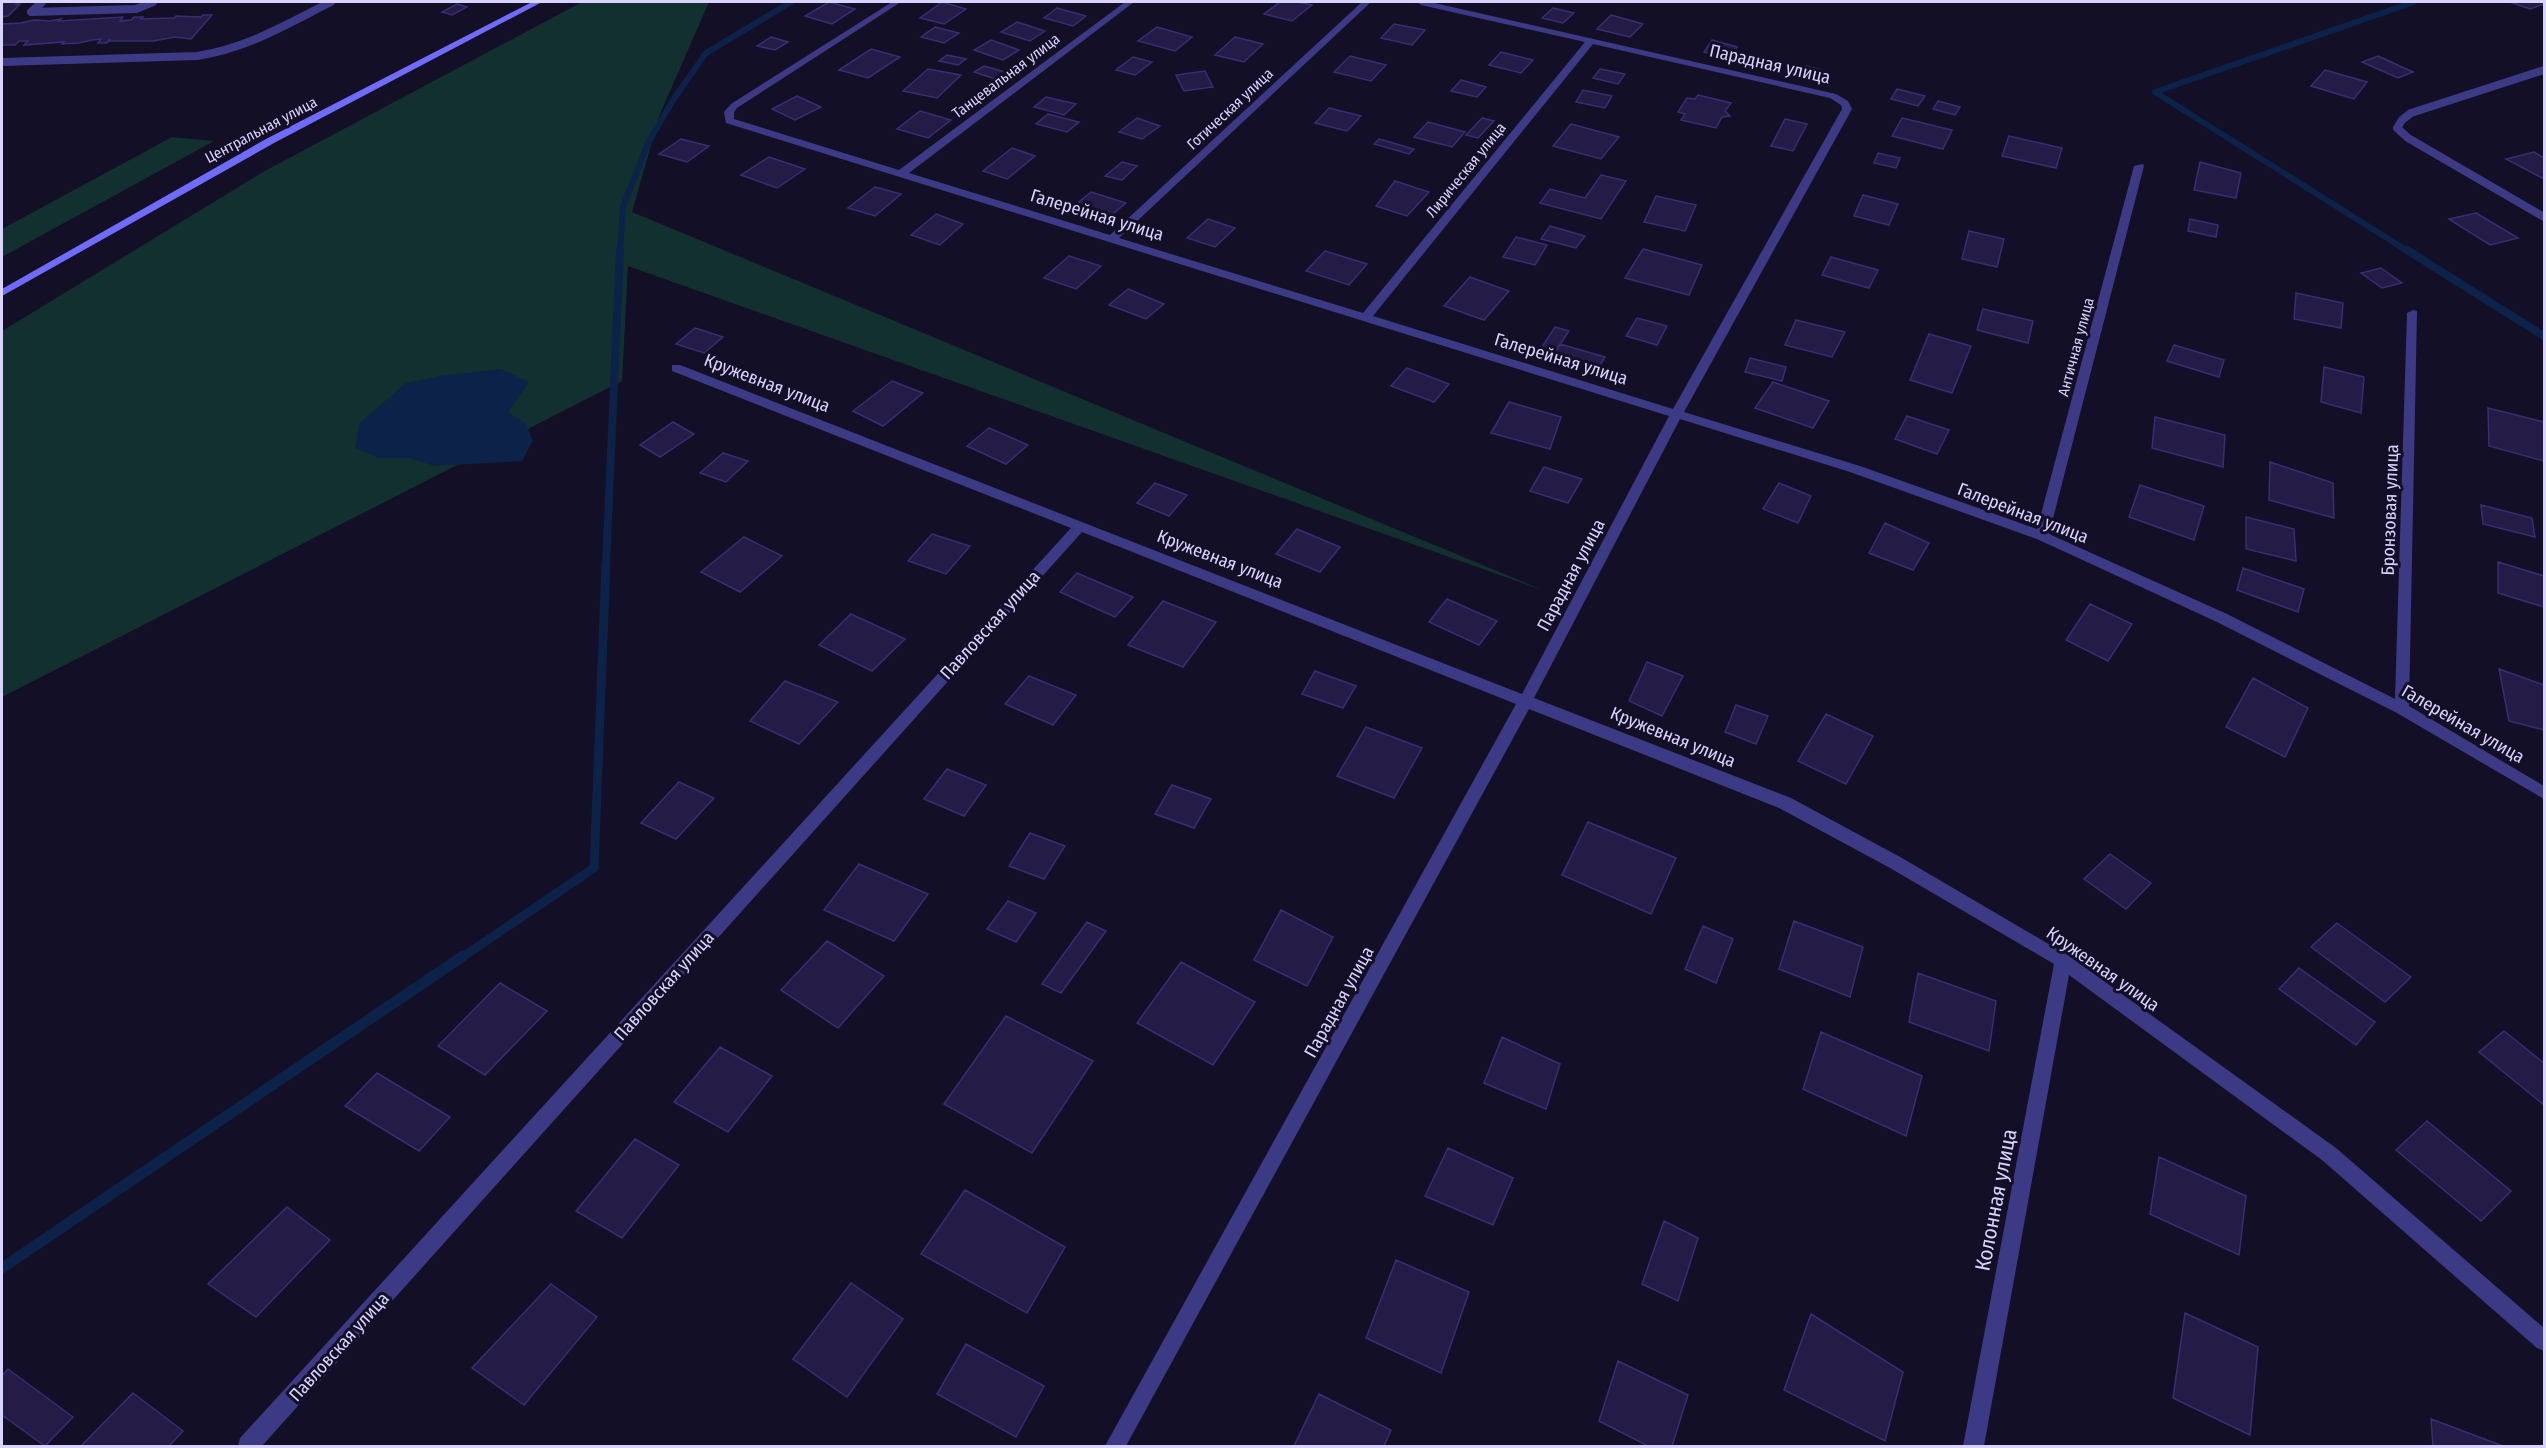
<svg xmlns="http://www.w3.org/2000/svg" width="2546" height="1448" font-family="'Fira Sans Condensed',sans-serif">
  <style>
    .green { fill: #12302f }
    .water { fill: #0c2248 }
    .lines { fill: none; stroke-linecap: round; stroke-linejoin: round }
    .stream-far3 { stroke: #0c2248; stroke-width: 6 }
    .stream-far2 { stroke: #0c2248; stroke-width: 8 }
    .stream-far1 { stroke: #0c2248; stroke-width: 9 }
    .stream { stroke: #0c2248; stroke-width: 11 }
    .building { fill: #241b47; stroke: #3b2d73; stroke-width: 1.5 }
    .service { stroke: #3d3a85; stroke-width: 8 }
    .minor { fill: #3d3a85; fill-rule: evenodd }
    .secondary { fill: #6f6bff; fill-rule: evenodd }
    .labels { text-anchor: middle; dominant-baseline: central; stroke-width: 6; stroke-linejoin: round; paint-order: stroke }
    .far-street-label { font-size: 15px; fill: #d9d4ff; stroke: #130f26 }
    .street-label { font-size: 18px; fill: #d9d4ff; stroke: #130f26 }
    .near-street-label { font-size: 21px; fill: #d9d4ff; stroke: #130f26 }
  </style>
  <rect width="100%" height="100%" fill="#130f26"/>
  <path class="green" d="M582 2H709L660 114 632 212 1545 591 628 266 622 381 2 697V331L263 172Z
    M172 137 214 141 2 257V229Z"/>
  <path class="water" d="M500 369 529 382 508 412 526 424 533 441 522 461 435 466 409 458H379L355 448 359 424 406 383 440 376Z"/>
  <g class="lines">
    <path class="stream-far3" d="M620 252 623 207 648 143 673 100 706 53 791 2
      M2409 252 2155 92 2414 2"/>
    <path class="stream-far2" d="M2407 250 2544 336
      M606 565 620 250"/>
    <path class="stream-far1" d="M461 958 594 868 606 564"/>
    <path class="stream" d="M2 1268 463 956"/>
  </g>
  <path class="building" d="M2 2H19L16 4H20L8 16 2 17Z
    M829 2 855 9 832 24 805 16Z
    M942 2 966 9 944 24 920 18Z
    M1280 2H1298L1312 5 1292 21 1264 14Z
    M2510 2H2542L2544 4 2530 9Z
    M457 4 467 7 452 15 442 12Z
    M1057 8 1086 16 1073 26 1044 18Z
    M1553 8 1574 13 1563 23 1542 18Z
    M203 15H212L191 39 175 37 153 41H109L110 39 107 43H98L101 39 92 40 79 43 62 44 64 42 24 45 28 41H19L15 45H2V24L21 23 34 20 50 21 61 19 59 21 123 17 120 21 131 20 134 17H143L141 19 174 18 176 16 201 17Z
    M1611 15 1643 24 1630 37 1597 29Z
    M1017 22 1045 31 1030 41 1001 32Z
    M1394 24 1425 30 1412 45 1381 38Z
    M935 27 959 33 944 43 921 37Z
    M1157 27 1192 37 1175 51 1138 41Z
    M771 37 788 42 775 50 757 46Z
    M1235 37 1263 44 1244 62 1215 55Z
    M991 40 1019 50 1003 60 974 50Z
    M1712 40 1737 47 1730 59 1704 52Z
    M871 49 900 57 868 78 839 70Z
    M1501 52 1533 60 1521 73 1489 65Z
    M947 55 966 59 958 65 939 61Z
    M1350 56 1386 65 1371 81 1334 72Z
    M2378 56 2413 72 2398 78 2362 62Z
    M1133 57 1152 62 1135 75 1116 70Z
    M984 66 1005 72 995 79 974 72Z
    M1806 66 1821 70 1816 76 1801 72Z
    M928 69 961 75 937 98 903 91Z
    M1600 69 1625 74 1618 84 1593 78Z
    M2325 70 2367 82 2354 99 2311 86Z
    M1205 71 1213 87 1184 91 1176 75Z
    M1461 80 1486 87 1477 97 1451 91Z
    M1897 89 1925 96 1918 106 1891 99Z
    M1583 90 1612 96 1605 108 1576 102Z
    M1698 95 1731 103 1725 111 1730 116 1722 117 1716 128 1681 120 1685 114 1678 112 1687 98 1695 99Z
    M797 96 821 107 795 120 772 109Z
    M1046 97 1076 104 1064 115 1034 107Z
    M1938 101 1960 107 1955 115 1933 109Z
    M1329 108 1361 116 1347 131 1315 123Z
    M920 111 951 120 928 138 897 129Z
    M1048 114 1079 122 1067 132 1036 124Z
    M1137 118 1160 126 1142 139 1119 132Z
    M1482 118 1494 121 1478 138 1466 135Z
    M1902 118 1952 130 1943 149 1892 136Z
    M1785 119 1807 124 1793 151 1771 146Z
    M1428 122 1465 132 1452 147 1414 137Z
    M1571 124 1619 137 1601 159 1553 146Z
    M2009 136 2062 148 2056 168 2002 156Z
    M681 139 709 146 687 162 659 154Z
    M1379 139 1414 149 1409 154 1374 144Z
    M1012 148 1035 156 1007 179 983 171Z
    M2534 152 2544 158V179L2506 159Z
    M1878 153 1900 158 1896 168 1874 163Z
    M769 157 805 169 777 188 741 175Z
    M1122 162 1137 166 1122 180 1105 176Z
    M2200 162 2241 173 2236 198 2194 190Z
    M1601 175 1626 181 1601 219 1540 203 1550 189 1585 198Z
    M1395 181 1429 192 1407 216 1376 206Z
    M875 187 901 194 875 216 848 208Z
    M1091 192 1126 203 1109 217 1074 206Z
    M1863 195 1898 204 1889 225 1854 216Z
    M1656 196 1696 205 1685 231 1644 222Z
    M2476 213 2518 238 2490 245 2449 219Z
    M936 214 963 224 940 245 911 235Z
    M1208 219 1235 228 1215 247 1187 238Z
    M2190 219 2218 225 2216 237 2188 231Z
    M1550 226 1585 236 1576 248 1541 239Z
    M1969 231 2004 239 1997 267 1962 259Z
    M1516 237 1547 245 1535 265 1503 257Z
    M1643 249 1702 265 1689 295 1625 278Z
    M1325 251 1367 264 1349 285 1306 271Z
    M1069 256 1101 266 1076 289 1044 278Z
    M1831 257 1878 270 1869 288 1822 275Z
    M2381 268 2402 283 2382 288 2361 273Z
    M1470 277 1509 291 1484 320 1444 306Z
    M1128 289 1164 304 1146 319 1109 305Z
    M2296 293 2343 303 2341 328 2294 319Z
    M1983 309 2033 321 2028 343 1977 330Z
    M1637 318 1667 326 1657 345 1626 336Z
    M1796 320 1845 332 1832 357 1785 345Z
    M1555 327 1569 331 1554 354 1540 350Z
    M695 328 723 337 704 353 676 344Z
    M1929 334 1971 346 1952 393 1910 380Z
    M1560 344 1605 357 1599 367 1554 354Z
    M2174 345 2224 360 2219 377 2167 361Z
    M1750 358 1786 367 1782 381 1745 372Z
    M2324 367 2364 377 2361 413 2321 402Z
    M1407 368 1449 384 1434 402 1391 386Z
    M892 381 923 393 883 426 853 411Z
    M1773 382 1829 401 1813 428 1755 408Z
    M1509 402 1561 417 1550 449 1491 433Z
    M2488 408 2544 422V461L2489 446Z
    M1907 416 1949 430 1937 454 1895 439Z
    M2155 417 2225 435 2223 467 2152 448Z
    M673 422 694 434 660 457 640 445Z
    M989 428 1028 445 1006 464 967 446Z
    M723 453 748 461 726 482 700 473Z
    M2270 462 2333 483 2334 518 2269 500Z
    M1544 467 1582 479 1568 503 1530 491Z
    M1155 483 1187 495 1169 516 1137 503Z
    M1779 483 1811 496 1798 523 1763 509Z
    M2140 485 2204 506 2194 540 2129 517Z
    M2481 505 2532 518 2535 537 2483 524Z
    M2246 517 2294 529 2296 561 2246 549Z
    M1885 523 1929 543 1913 570 1869 553Z
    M1297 529 1340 547 1320 572 1276 554Z
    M932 534 970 546 946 574 908 561Z
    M744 537 782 556 740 592 701 572Z
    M2498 562 2544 576V607L2498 593Z
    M2243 568 2304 589 2298 612 2237 590Z
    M1077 573 1133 597 1115 617 1060 592Z
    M1447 599 1497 621 1479 645 1429 622Z
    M1163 601 1216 622 1183 667 1128 645Z
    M2090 604 2132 624 2108 661 2066 640Z
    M851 614 905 639 872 671 819 645Z
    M1647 662 1683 676 1662 716 1629 701Z
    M2499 669 2544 685V730L2509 721Z
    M1315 671 1356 686 1343 708 1302 694Z
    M1029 676 1076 695 1053 725 1005 704Z
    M2253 678 2308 708 2285 757 2226 727Z
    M785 681 838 702 799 744 750 721Z
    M1736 705 1768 716 1756 744 1725 732Z
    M1826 714 1873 736 1846 784 1798 761Z
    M1366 727 1422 748 1394 798 1337 776Z
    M947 769 986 785 964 816 924 799Z
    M679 782 714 798 676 839 641 823Z
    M1172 785 1211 799 1194 828 1155 814Z
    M1588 822 1676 858 1651 914 1562 875Z
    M1030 833 1065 846 1044 879 1009 866Z
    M2110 854 2151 883 2126 909 2084 879Z
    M859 864 928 894 894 941 824 910Z
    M1008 901 1036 913 1016 942 987 929Z
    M1281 910 1333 937 1307 986 1254 960Z
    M1794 921 1863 947 1850 997 1779 969Z
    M1087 922 1106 931 1061 993 1042 984Z
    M2337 923 2411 977 2385 1002 2311 947Z
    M1703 926 1733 939 1716 983 1685 969Z
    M827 941 884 976 838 1028 781 990Z
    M1181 962 1255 1002 1213 1065 1137 1023Z
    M2299 968 2375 1022 2356 1045 2279 989Z
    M1918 973 1996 1001 1989 1051 1909 1022Z
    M500 983 547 1011 485 1075 438 1046Z
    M1006 1016 1093 1061 1032 1153 944 1104Z
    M2504 1031 2544 1063V1105L2479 1052Z
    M1821 1032 1922 1076 1906 1136 1803 1089Z
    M1502 1037 1560 1064 1546 1109 1484 1083Z
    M720 1047 772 1076 728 1132 674 1102Z
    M377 1073 450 1117 419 1151 345 1106Z
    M2427 1121 2511 1191 2481 1221 2396 1150Z
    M635 1139 679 1165 622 1238 576 1211Z
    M1448 1148 1513 1178 1493 1225 1425 1196Z
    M2159 1157 2246 1196 2239 1255 2150 1214Z
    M965 1190 1065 1247 1027 1313 921 1254Z
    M287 1207 330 1240 256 1317 208 1284Z
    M1664 1221 1698 1238 1678 1301 1642 1284Z
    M1396 1260 1469 1292 1441 1373 1366 1338Z
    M851 1283 903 1319 847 1397 793 1359Z
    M551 1284 597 1317 524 1405 472 1368Z
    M2185 1313 2258 1347 2250 1435 2173 1398Z
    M1811 1314 1903 1372 1885 1441 1784 1390Z
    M966 1344 1044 1386 1016 1437 937 1394Z
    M1618 1361 1688 1395 1672 1446H1648L1599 1421Z
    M8 1369 73 1417 45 1446 2 1415V1376Z
    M133 1393 183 1431 169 1446H81Z
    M1319 1394 1391 1430 1384 1446H1294Z
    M2431 1419 2503 1446H2433Z"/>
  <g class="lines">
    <path class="service" d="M42 2 31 12 136 9 153 2
      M2 62 197 56C248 48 285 25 331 2
      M2544 70 2411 113 2402 120 2397 128 2408 138 2544 217"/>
    <path class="minor" d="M892 2H901L737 108 734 112V119L899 170 1125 2H1134L909 173 1110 235 1362 2H1371L1119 238 1363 313 1585 42 1421 5 1417 2H1430L1836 94 1848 101 1852 109 1684 412 1860 466 2037 529 2134 166 2143 164 2144 166 2049 534 2227 614 2395 699 2407 313 2413 310 2417 311 2409 706 2544 786V799L2397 713 2217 622 2037 539 1850 472 1680 419 1534 698 1791 798 1902 858 2069 956 2336 1148 2544 1328V1351L2537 1348 2322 1160 2069 975 1984 1446H1963L2054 964 1890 868 1779 808 1529 709 1126 1446H1105L1516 704 1082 532 262 1446H238L240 1438 1071 528 672 371V365H680L1522 694 1669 416 726 123 724 112 731 104ZM1593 44 1830 98 1841 105 1842 109 1673 409 1373 316Z"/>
    <path class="secondary" d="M532 2H542L274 143 2 296V289L266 139Z"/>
  </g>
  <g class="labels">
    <g class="far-street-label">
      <text transform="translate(1006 76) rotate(-37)">Танцевальная улица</text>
      <text transform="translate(1230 109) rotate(-43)">Готическая улица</text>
      <text transform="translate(261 130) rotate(-28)">Центральная улица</text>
      <text transform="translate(1466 170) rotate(-51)">Лирическая улица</text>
      <text transform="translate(2076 347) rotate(-75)">Античная улица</text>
    </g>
    <g class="street-label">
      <text transform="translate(1770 64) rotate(13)">Парадная улица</text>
      <text transform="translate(1097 215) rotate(17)">Галерейная улица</text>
      <text transform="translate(1561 359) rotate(17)">Галерейная улица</text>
      <text transform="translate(767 383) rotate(21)">Кружевная улица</text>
      <text transform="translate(2390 510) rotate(-88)">Бронзовая улица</text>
      <text transform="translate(2023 513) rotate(21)">Галерейная улица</text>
      <text transform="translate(1220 559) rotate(21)">Кружевная улица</text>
      <text transform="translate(1571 575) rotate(-62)">Парадная улица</text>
      <text transform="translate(990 625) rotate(-48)">Павловская улица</text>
      <text transform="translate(2463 724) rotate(30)">Галерейная улица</text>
      <text transform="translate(1673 737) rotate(22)">Кружевная улица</text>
      <text transform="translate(2103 969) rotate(35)">Кружевная улица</text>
      <text transform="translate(664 986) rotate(-48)">Павловская улица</text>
      <text transform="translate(1339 1002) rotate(-61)">Парадная улица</text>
      <text transform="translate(339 1347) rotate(-48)">Павловская улица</text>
    </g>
    <g class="near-street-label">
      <text transform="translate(1996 1200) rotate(-79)">Колонная улица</text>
    </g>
  </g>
  <rect width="2546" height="1448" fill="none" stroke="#d9d4ff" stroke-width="6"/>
</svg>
